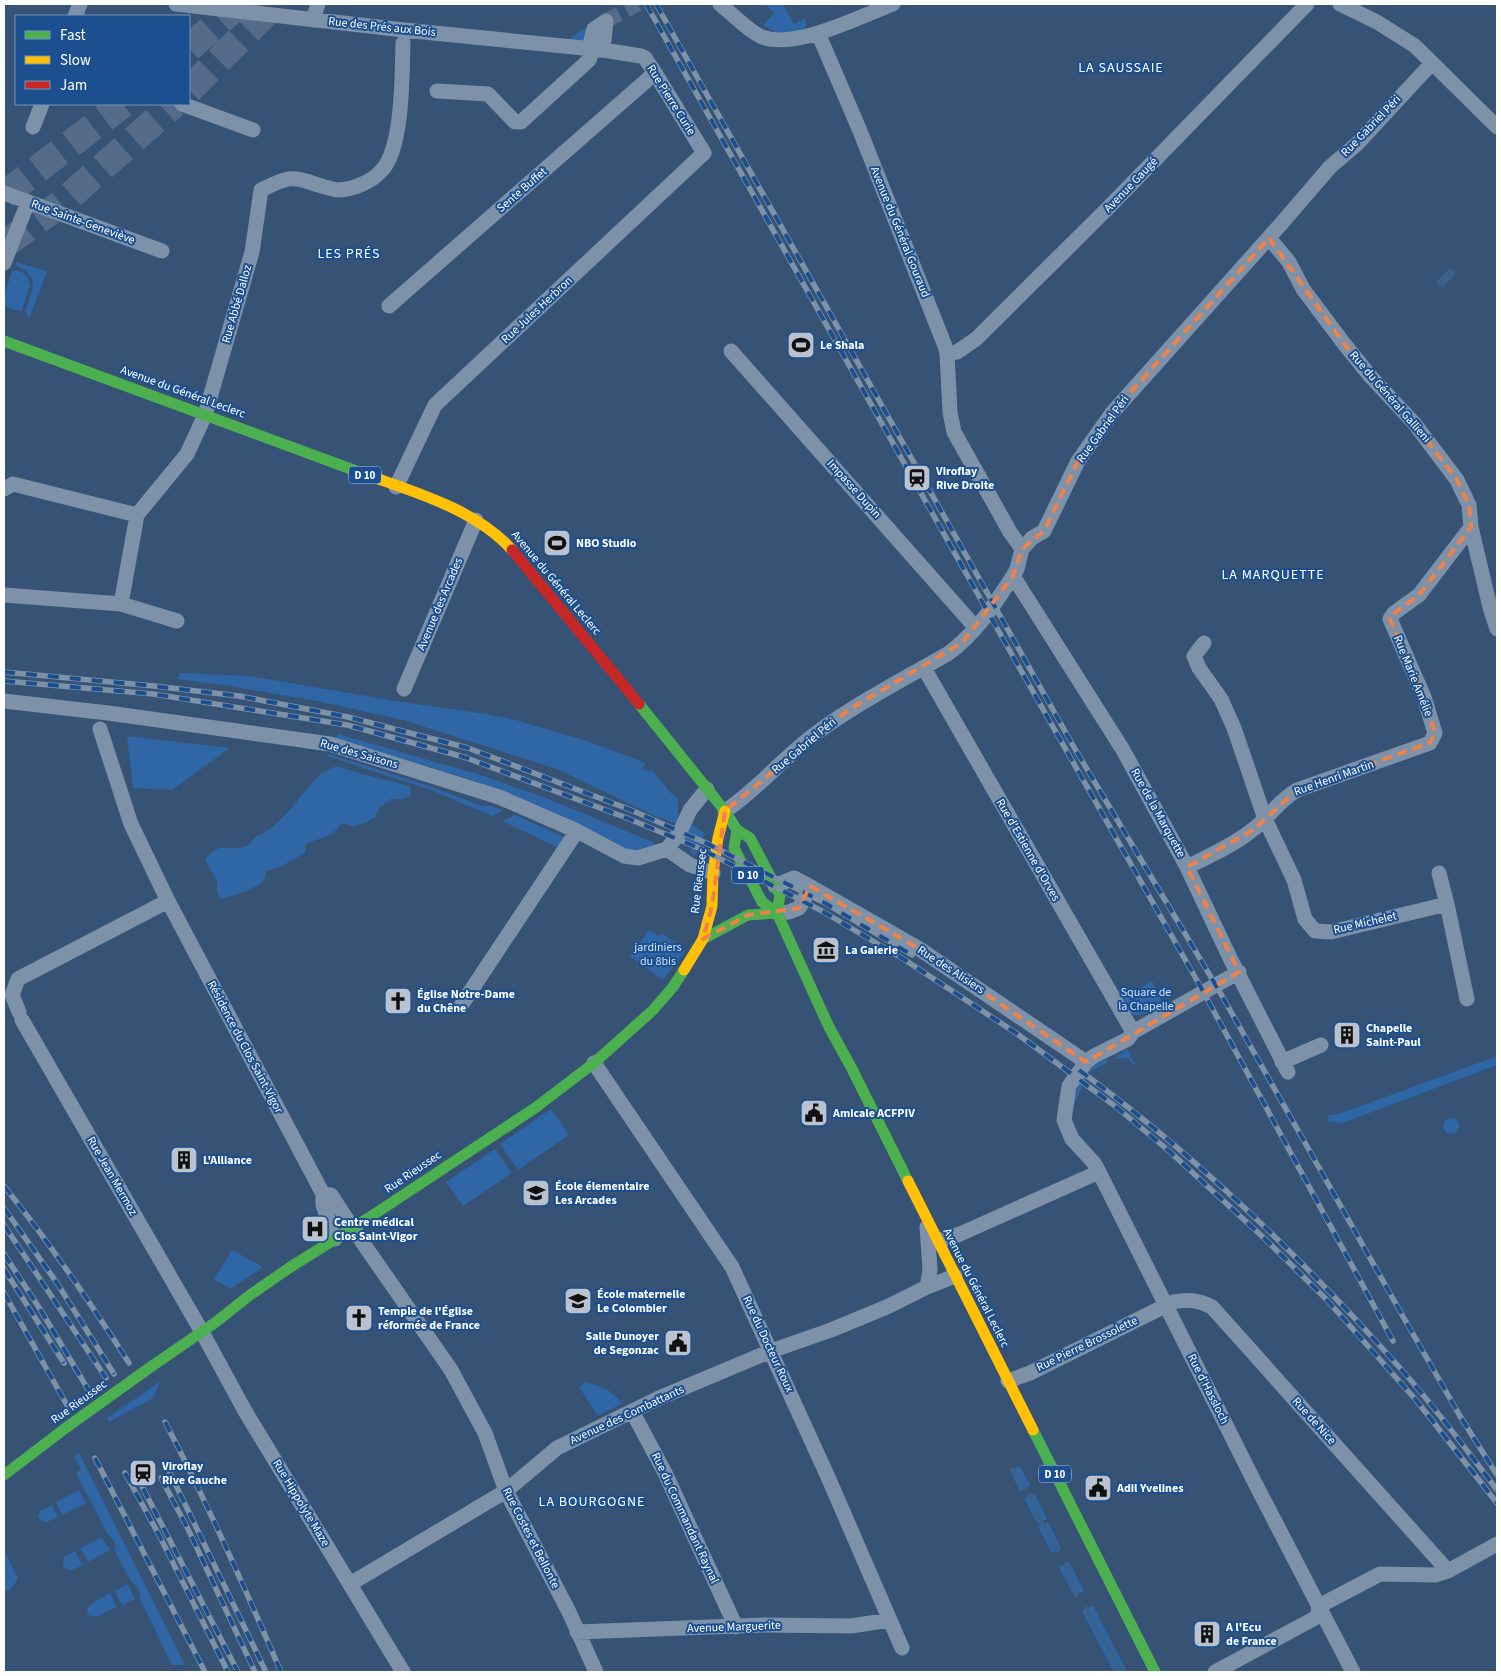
<svg xmlns="http://www.w3.org/2000/svg" width="1501" height="1676" font-family="'Source Sans 3',sans-serif">
  <style>
    .green { fill: #2f66a5 }
    .water { fill: #3b618d }
    .lines { fill: none; stroke-linecap: round; stroke-linejoin: round }
    .stream { stroke: #3b618d; stroke-width: 4.5 }
    .street-tunnel { stroke: #546c89; stroke-width: 15; stroke-dasharray: 15 8; stroke-linecap: butt }
    .highway-tunnel { stroke: #546c89; stroke-width: 28; stroke-dasharray: 28 14; stroke-linecap: butt }
    .street { stroke: #7d92a8; stroke-width: 15 }
    .fast { stroke: #4caf50; stroke-width: 11 }
    .slow { stroke: #ffc107; stroke-width: 11 }
    .jam { stroke: #c62828; stroke-width: 11 }
    .rail-casing { stroke: #7e92a7; stroke-width: 5.5 }
    .rail { stroke: #1b4f8f; stroke-width: 4; stroke-dasharray: 11; stroke-linecap: butt }
    .fast-bridge { stroke: #4caf50; stroke-width: 11 }
    .marked { fill: none; stroke: #ee8249; stroke-width: 4; stroke-dasharray: 10 6; stroke-linejoin: round }
    .labels { text-anchor: middle; dominant-baseline: central; stroke-width: 4; stroke-linejoin: round; paint-order: stroke }
    .shield { fill: #1b4f8f; stroke: #bbcadd; stroke-width: 1 }
    .shield-label { font-size: 11px; font-weight: bold; fill: #fff }
    .street-label { font-size: 12px; fill: #fff; stroke: #1b4f8f }
    .poi-label { font-size: 12px; font-weight: bold; fill: #fff; stroke: #1b4f8f; text-anchor: start }
    .park-label { font-size: 12px; fill: #cfe3fa; stroke: #1b4f8f }
    .neighbourhood-label { font-size: 14px; letter-spacing: 1px; fill: #fff; stroke: #1b4f8f }
  </style>
  <rect width="100%" height="100%" fill="#365274"/>
  <path class="green" d="M765 4H783L794 24 805 18 806 26 801 33 775 32 763 25 774 13Z
    M592 24 584 42 570 43 571 37Z
    M16 262 47 271 29 319 25 310C33 289 41 277 16 265Z
    M16 270 22 272 28 277 30 287 21 312 4 306V296L12 271Z
    M180 673 249 676 402 702 486 714 516 720 587 741 646 763 642 768 647 772 651 769 669 791 678 799V824L657 817 557 769 403 720 317 701 223 685 177 679Z
    M338 734 477 774 541 796 655 843C647 854 634 852 621 850L534 804 486 787 482 783 335 738Z
    M127 736 230 748 172 790 133 788Z
    M329 754 432 787 482 806 486 805 504 810 492 816 431 790 327 756Z
    M338 766C361 776 387 778 410 787L411 796 401 799H391L379 808 375 817 365 823 354 826 342 823C339 826 336 830 333 833 325 839 314 839 305 845V853L280 867 266 871C266 875 265 879 262 882 255 889 231 897 221 899L217 893V881L205 860C221 836 234 856 249 844 252 841 254 838 257 836 262 833 267 831 271 828 280 820 291 810 298 800 312 784 316 773 338 766Z
    M515 815 566 838 561 849 502 821Z
    M690 823 705 834 695 856 690 852 692 847 684 842 689 832 687 830Z
    M649 930 658 936 663 934 685 951 663 980 630 956Z
    M1152 981 1163 1004C1143 1015 1134 1024 1119 1000Z
    M1127 1049 1131 1054 1129 1055 1138 1068 1127 1058 1114 1059Z
    M1497 1056V1065L1348 1121 1340 1123 1327 1121 1329 1115 1339 1114Z
    M1105 1059 1108 1062 1090 1072 1071 1110 1073 1128 1091 1147 1072 1129 1068 1110 1086 1069 1087 1070Z
    M551 1109 569 1135 518 1170 500 1144Z
    M1443 1126a8 8 0 1 1 16 0a8 8 0 1 1-16 0Z
    M495 1149 512 1173 463 1206 446 1182Z
    M232 1250 263 1267 230 1289 214 1279Z
    M161 1381 153 1398 109 1422 107 1418Z
    M586 1382 608 1390 623 1403 598 1416 579 1387Z
    M79 1453 185 1665H172L140 1599 139 1589 130 1580 114 1549 116 1546 113 1539 107 1533 76 1473 81 1470 74 1456Z
    M1020 1466 1030 1486 1020 1491 1010 1471Z
    M79 1490 86 1503 62 1515 56 1502Z
    M1034 1493 1047 1519 1037 1523 1024 1498Z
    M52 1505 58 1517 47 1522 42 1521 38 1517 40 1511Z
    M1048 1522 1061 1548 1052 1553 1038 1527Z
    M102 1537 110 1550 88 1562 80 1548Z
    M4 1550 18 1579 10 1590 4 1591Z
    M75 1551 83 1565C76 1568 69 1574 63 1566L64 1557Z
    M1069 1562 1084 1591 1074 1596 1059 1567Z
    M128 1584 135 1599 122 1605 115 1591Z
    M110 1593 117 1607 96 1617 88 1615 87 1611 89 1605Z
    M1093 1606 1127 1672H1114L1082 1611Z"/>
  <path class="water" d="M1450 268 1456 274 1442 288 1436 282Z"/>
  <g class="lines">
    <path class="stream" d="M1013 1470 1025 1488
      M1030 1495 1041 1522
      M1043 1525 1057 1550
      M1066 1564 1076 1595
      M1087 1609 1121 1672"/>
    <path class="street-tunnel" d="M606 21 638 4"/>
    <path class="highway-tunnel" d="M189 48 239 4
      M189 90 275 4
      M4 195 123 104
      M4 245 63 202 174 104"/>
    <path class="street" d="M176 4 404 30 603 50 641 56 645 58 655 73 704 153 435 405 396 487
      M720 4C731 13 751 33 762 37 795 50 861 16 893 4
      M1340 4 1377 22 1415 46 1497 127
      M75 16 80 4
      M313 20 318 4
      M818 33 860 131 945 346 947 354 950 412 954 432 1010 532 1022 549
      M589 48 594 29 606 21 603 50
      M437 91 488 94 515 122H521L589 60 593 49
      M182 104 253 130
      M33 127 42 104
      M4 193 162 251
      M1269 238 1289 262 1303 289 1345 345 1371 377 1414 423 1457 480 1469 505 1471 527 1484 582 1491 611 1497 629
      M4 263 28 202
      M389 306 655 73
      M731 351 976 628
      M947 354 957 352 976 339 1107 209 1307 4
      M4 489 13 484 137 515
      M1013 576 1123 750 1187 867 1230 958 1288 1072
      M4 595 121 604 177 621
      M121 604 137 515 187 454 205 415 252 252 261 190C284 179 290 174 315 184 322 186 330 189 337 190 352 190 372 182 382 170 403 148 402 74 403 43
      M1204 643 1194 656 1199 668 1221 699 1234 728 1265 819 1294 880 1305 919 1315 931 1331 932 1447 904 1467 999
      M924 668 1133 1032
      M404 689 476 520
      M4 701 108 713 330 744 499 797 577 831 624 856 638 858 667 849 680 832 690 810 707 789
      M100 729 131 824 168 901 323 1194V1205L335 1239
      M725 811C758 789 783 758 815 734 857 703 904 679 949 653 977 632 994 605 1013 576L1017 569 1022 549 1032 538 1044 531 1078 461 1112 413 1281 224 1330 167 1358 143 1432 63
      M667 849 690 865 713 873
      M1187 867C1209 856 1232 846 1251 831 1268 819 1278 801 1297 790L1430 743 1435 733 1424 697 1390 619 1394 613 1419 595 1471 527
      M1439 873 1447 904
      M775 886 794 878 811 887 918 948 1086 1062
      M777 913 789 912 799 908 811 887
      M1239 972 1133 1032 1128 1039 1094 1056 1086 1062 1069 1086 1064 1120 1072 1139 1094 1163 1099 1172 1255 1483 1353 1672
      M462 1004 577 831
      M19 1012 12 995 18 979 168 901
      M22 1020 202 1332 245 1411 403 1672
      M1282 1062 1321 1045
      M594 1063 732 1267 828 1477 902 1648
      M323 1194 331 1195 356 1233 451 1370 485 1433 506 1491 569 1612 596 1672
      M938 1241 960 1234 1099 1172
      M927 1287 930 1270 927 1227
      M1008 1381 1030 1373 1173 1302C1188 1299 1198 1300 1212 1307L1448 1571
      M632 1411 665 1473 736 1627
      M350 1584 506 1491 557 1448 659 1398 771 1351 831 1330 889 1306 927 1287 955 1276
      M1319 1606 1380 1574 1436 1575 1448 1571 1497 1544
      M577 1632 763 1625 851 1626 890 1620
      M1215 1672 1317 1617 1319 1606"/>
    <path class="fast" d="M4 341 359 472
      M639 704 725 811 737 830 750 838 780 895 777 913
      M737 830 734 848 762 902 777 913 829 1027 851 1067 908 1181
      M703 939 748 915 777 913
      M152 1366 216 1322 250 1295 289 1268 367 1219 535 1108 594 1063 652 1011 673 987 684 970
      M1033 1430 1155 1672
      M4 1475 67 1427"/>
    <path class="slow" d="M359 472C410 491 475 508 512 550
      M684 970 703 939 712 906 713 873 718 838 725 811
      M908 1181 1033 1430"/>
    <path class="jam" d="M512 550 639 704"/>
    <defs>
      <path id="rail" d="M646 4 994 623 1199 984 1393 1341
        M656 4 1075 749 1221 994 1409 1327 1460 1416 1497 1475
        M4 672 154 686 239 696 348 717 468 748 631 810 706 843 825 903 912 955
        M4 681 153 694 347 725 464 757 627 818 701 849 822 911 905 960 1016 1033 1115 1106 1169 1151 1264 1238 1326 1299 1416 1400 1497 1503
        M1079 1070C1197 1156 1303 1259 1400 1368 1435 1407 1466 1449 1497 1490
        M4 1186C49 1242 90 1302 129 1363
        M4 1208 57 1283 114 1374
        M4 1225 106 1378
        M4 1254 40 1309 89 1391
        M4 1269 64 1363
        M4 1293 68 1407
        M165 1422C208 1504 245 1588 281 1672
        M95 1458 205 1672
        M133 1469 238 1672
        M125 1473 159 1535 228 1672
        M170 1473 266 1672
        M161 1478 187 1527 255 1672"/>
    </defs>
    <use href="#rail" class="rail-casing"/>
    <use href="#rail" class="rail"/>
    <path class="fast-bridge" d="M67 1427 152 1366"/>
  </g>
  <path class="marked" d="M1269 238 1345 345 1414 423 1457 480 1469 505 1471 527 1419 595 1389 617 1424 697 1435 733 1430 743 1297 790 1253 830 1187 867 1239 972 1086 1062 918 948 810 886 799 908 748 915 703 939 712 906 725 811 847 711 963 642 1013 576 1022 549 1044 531 1078 461 1112 413Z"/>
  <defs>
    <symbol id="stadium-square" viewBox="-11 -11 22 22"><rect x="-9" y="-9" width="18" height="18" rx="4" fill="#b9c2ce" stroke="#1b4f8f"/><path d="M0-5a6.5 5 0 1 0 0 10a6.5 5 0 1 0 0-10ZM-3.5-1.8h7v3.6h-7Z" fill="#111"/></symbol>
    <symbol id="station-square" viewBox="-11 -11 22 22"><rect x="-9" y="-9" width="18" height="18" rx="4" fill="#b9c2ce" stroke="#1b4f8f"/><path d="M-3-6H3Q5-6 5-4V2Q5 4 3 4L4.5 6H3L1.5 4h-3L-3 6H-4.5L-3 4Q-5 4-5 2V-4Q-5-6-3-6ZM-3.5-4v3h7v-3ZM-3.5 1v1.5H-2V1ZM2 1v1.5H3.5V1Z" fill="#111"/></symbol>
    <symbol id="museum-square" viewBox="-11 -11 22 22"><rect x="-9" y="-9" width="18" height="18" rx="4" fill="#b9c2ce" stroke="#1b4f8f"/><path d="M0-6L6-3V-2H-6V-3ZM-5-1h2V3h-2ZM-1-1h2V3h-2ZM3-1h2V3H3ZM-6 4H6V6H-6Z" fill="#111"/></symbol>
    <symbol id="church-square" viewBox="-11 -11 22 22"><rect x="-9" y="-9" width="18" height="18" rx="4" fill="#b9c2ce" stroke="#1b4f8f"/><path d="M-1.2-6h2.4v3.5h3.3v2.4h-3.3V6h-2.4V-.1h-3.3v-2.4h3.3Z" fill="#111"/></symbol>
    <symbol id="building-square" viewBox="-11 -11 22 22"><rect x="-9" y="-9" width="18" height="18" rx="4" fill="#b9c2ce" stroke="#1b4f8f"/><path d="M-4-6H4V6H1V3H-1V6H-4ZM-2.5-4.3h1.7v1.8h-1.7ZM.8-4.3h1.7v1.8H.8ZM-2.5-1h1.7V.8h-1.7ZM.8-1h1.7V.8H.8Z" fill="#111"/></symbol>
    <symbol id="civic-square" viewBox="-11 -11 22 22"><rect x="-9" y="-9" width="18" height="18" rx="4" fill="#b9c2ce" stroke="#1b4f8f"/><path d="M-.6-6.5H3V-4.5H.6V-3L4-1V1h2V6H-6V1h2V-1L-.6-3ZM-1.2 2.5V6h2.4V2.5Z" fill="#111"/></symbol>
    <symbol id="school-square" viewBox="-11 -11 22 22"><rect x="-9" y="-9" width="18" height="18" rx="4" fill="#b9c2ce" stroke="#1b4f8f"/><path d="M0-5L7-2L0 1L-7-2ZM-4 1L0 2.5L4 1V4Q0 6-4 4Z" fill="#111"/></symbol>
    <symbol id="hospital-square" viewBox="-11 -11 22 22"><rect x="-9" y="-9" width="18" height="18" rx="4" fill="#b9c2ce" stroke="#1b4f8f"/><path d="M-5-5h3v3.5h4V-5h3V5h-3V1.5h-4V5h-3Z" fill="#111"/></symbol>
  </defs>
  <g fill-rule="evenodd">
    <use href="#stadium-square" x="785" y="329" width="32" height="32"/>
    <use href="#station-square" x="901" y="462" width="32" height="32"/>
    <use href="#stadium-square" x="541" y="527" width="32" height="32"/>
    <use href="#museum-square" x="810" y="934" width="32" height="32"/>
    <use href="#church-square" x="382" y="985" width="32" height="32"/>
    <use href="#building-square" x="1331" y="1019" width="32" height="32"/>
    <use href="#civic-square" x="798" y="1097" width="32" height="32"/>
    <use href="#building-square" x="168" y="1144" width="32" height="32"/>
    <use href="#school-square" x="520" y="1177" width="32" height="32"/>
    <use href="#hospital-square" x="299" y="1213" width="32" height="32"/>
    <use href="#school-square" x="562" y="1285" width="32" height="32"/>
    <use href="#church-square" x="343" y="1302" width="32" height="32"/>
    <use href="#civic-square" x="662" y="1327" width="32" height="32"/>
    <use href="#station-square" x="127" y="1457" width="32" height="32"/>
    <use href="#civic-square" x="1082" y="1472" width="32" height="32"/>
    <use href="#building-square" x="1191" y="1618" width="32" height="32"/>
  </g>
  <g class="labels">
    <g class="shield">
      <rect x="349" y="466.5" width="32" height="17" rx="4"/>
      <rect x="732" y="866.5" width="32" height="17" rx="4"/>
      <rect x="1039" y="1465.5" width="32" height="17" rx="4"/>
    </g>
    <g class="shield-label">
      <text x="365" y="475">D 10</text>
      <text x="748" y="875">D 10</text>
      <text x="1055" y="1474">D 10</text>
    </g>
    <g class="street-label">
      <text transform="translate(382 27) rotate(6)">Rue des Prés aux Bois</text>
      <text transform="translate(671 100) rotate(58)">Rue Pierre Curie</text>
      <text transform="translate(1371 126) rotate(-46)">Rue Gabriel Péri</text>
      <text transform="translate(1131 185) rotate(-46)">Avenue Gaugé</text>
      <text transform="translate(522 190) rotate(-41)">Sente Buffet</text>
      <text transform="translate(83 222) rotate(20)">Rue Sainte-Geneviève</text>
      <text transform="translate(900 232) rotate(68)">Avenue du Général Gouraud</text>
      <text transform="translate(237 304) rotate(-74)">Rue Abbé Dalloz</text>
      <text transform="translate(537 310) rotate(-43)">Rue Jules Herbron</text>
      <text transform="translate(183 392) rotate(20)">Avenue du Général Leclerc</text>
      <text transform="translate(1390 397) rotate(49)">Rue du Général Gallieni</text>
      <text transform="translate(1103 429) rotate(-54)">Rue Gabriel Péri</text>
      <text transform="translate(854 489) rotate(48)">Impasse Dupin</text>
      <text transform="translate(556 583) rotate(50)">Avenue du Général Leclerc</text>
      <text transform="translate(440 604) rotate(-67)">Avenue des Arcades</text>
      <text transform="translate(1413 676) rotate(68)">Rue Marie Amélie</text>
      <text transform="translate(804 746) rotate(-40)">Rue Gabriel Péri</text>
      <text transform="translate(359 754) rotate(16)">Rue des Saisons</text>
      <text transform="translate(1334 778) rotate(-20)">Rue Henri Martin</text>
      <text transform="translate(1158 813) rotate(61)">Rue de la Marquette</text>
      <text transform="translate(1028 850) rotate(60)">Rue d'Estienne d'Orves</text>
      <text transform="translate(699 881) rotate(-83)">Rue Rieussec</text>
      <text transform="translate(1365 923) rotate(-13)">Rue Michelet</text>
      <text transform="translate(951 970) rotate(33)">Rue des Alisiers</text>
      <text transform="translate(245 1047) rotate(62)">Résidence du Clos Saint-Vigor</text>
      <text transform="translate(413 1172) rotate(-34)">Rue Rieussec</text>
      <text transform="translate(112 1176) rotate(60)">Rue Jean Mermoz</text>
      <text transform="translate(976 1288) rotate(63)">Avenue du Général Leclerc</text>
      <text transform="translate(768 1344) rotate(65)">Rue du Docteur Roux</text>
      <text transform="translate(1087 1344) rotate(-26)">Rue Pierre Brossolette</text>
      <text transform="translate(1208 1389) rotate(63)">Rue d'Hassloch</text>
      <text transform="translate(79 1402) rotate(-36)">Rue Rieussec</text>
      <text transform="translate(627 1415) rotate(-25)">Avenue des Combattants</text>
      <text transform="translate(1314 1421) rotate(48)">Rue de Nice</text>
      <text transform="translate(301 1503) rotate(59)">Rue Hippolyte Maze</text>
      <text transform="translate(685 1518) rotate(65)">Rue du Commandant Raynal</text>
      <text transform="translate(531 1538) rotate(63)">Rue Costes et Bellonte</text>
      <text transform="translate(734 1627) rotate(-2)">Avenue Marguerite</text>
    </g>
    <g class="poi-label">
      <text x="820" y="345">Le Shala</text>
      <text x="936" y="471">Viroflay<tspan x="936" dy="14">Rive Droite</tspan></text>
      <text x="576" y="543">NBO Studio</text>
      <text x="845" y="950">La Galerie</text>
      <text x="417" y="994">Église Notre-Dame<tspan x="417" dy="14">du Chêne</tspan></text>
      <text x="1366" y="1028">Chapelle<tspan x="1366" dy="14">Saint-Paul</tspan></text>
      <text x="833" y="1113">Amicale ACFPIV</text>
      <text x="203" y="1160">L'Alliance</text>
      <text x="555" y="1186">École élementaire<tspan x="555" dy="14">Les Arcades</tspan></text>
      <text x="334" y="1222">Centre médical<tspan x="334" dy="14">Clos Saint-Vigor</tspan></text>
      <text x="597" y="1294">École maternelle<tspan x="597" dy="14">Le Colombier</tspan></text>
      <text x="378" y="1311">Temple de l'Église<tspan x="378" dy="14">réformée de France</tspan></text>
      <text x="659" y="1336" text-anchor="end">Salle Dunoyer<tspan x="659" dy="14">de Segonzac</tspan></text>
      <text x="162" y="1466">Viroflay<tspan x="162" dy="14">Rive Gauche</tspan></text>
      <text x="1117" y="1488">Adil Yvelines</text>
      <text x="1226" y="1627">A l'Ecu<tspan x="1226" dy="14">de France</tspan></text>
    </g>
    <g class="park-label">
      <text x="658" y="947">jardiniers<tspan x="658" dy="14">du 8bis</tspan></text>
      <text x="1146" y="992">Square de<tspan x="1146" dy="14">la Chapelle</tspan></text>
    </g>
    <g class="neighbourhood-label">
      <text x="1121" y="68">LA SAUSSAIE</text>
      <text x="349" y="254">LES PRÉS</text>
      <text x="1273" y="575">LA MARQUETTE</text>
      <text x="592" y="1502">LA BOURGOGNE</text>
    </g>
  </g>
  <rect width="1501" height="1676" fill="none" stroke="#ffffff" stroke-width="10"/>
  <rect x="15" y="15" width="175" height="90" fill="#1b4f8f" stroke="#7695bc"/>
  <rect x="25" y="31" width="25" height="8" fill="#4caf50" stroke="#7695bc"/>
  <text x="60" y="40" font-size="15" fill="#ffffff">Fast</text>
  <rect x="25" y="56" width="25" height="8" fill="#ffc107" stroke="#7695bc"/>
  <text x="60" y="65" font-size="15" fill="#ffffff">Slow</text>
  <rect x="25" y="81" width="25" height="8" fill="#c62828" stroke="#7695bc"/>
  <text x="60" y="90" font-size="15" fill="#ffffff">Jam</text>
</svg>
